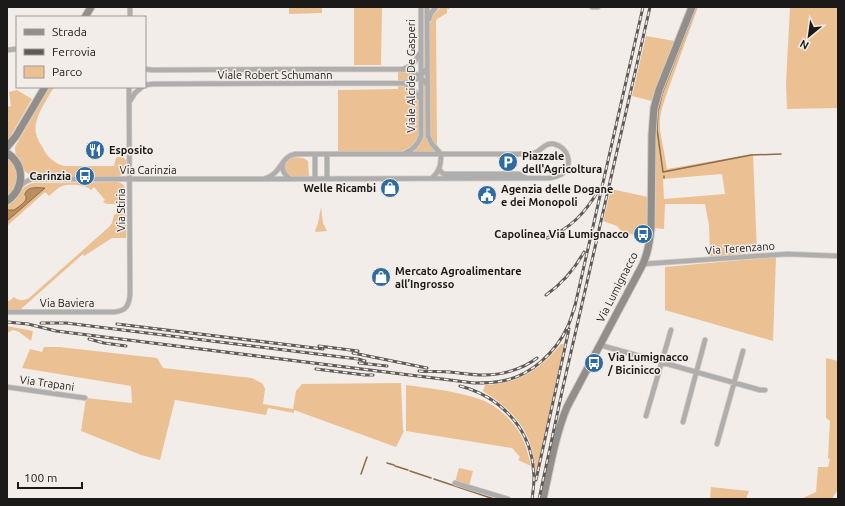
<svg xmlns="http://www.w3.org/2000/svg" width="845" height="506" font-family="Ubuntu,sans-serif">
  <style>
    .green { fill: #ebc193; fill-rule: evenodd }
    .water { fill: #ba8e5d; stroke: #8b6b49 }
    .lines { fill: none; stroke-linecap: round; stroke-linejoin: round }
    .stream { stroke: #8b6b49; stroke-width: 1.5 }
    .street-casing { stroke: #d0cbc7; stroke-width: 6 }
    .secondary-casing { stroke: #d0cbc7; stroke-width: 9 }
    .street { stroke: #b0aeac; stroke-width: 4.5 }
    .secondary { stroke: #918e8b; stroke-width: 7 }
    .rail-casing { stroke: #5d5a58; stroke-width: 3 }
    .rail { stroke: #f2ede8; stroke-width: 1.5; stroke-dasharray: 4.5; stroke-linecap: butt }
    .labels { text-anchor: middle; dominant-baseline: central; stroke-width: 3; stroke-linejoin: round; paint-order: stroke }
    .street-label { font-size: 11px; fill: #1c1a19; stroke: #f2ede8 }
    .poi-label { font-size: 11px; font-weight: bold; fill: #1c1a19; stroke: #f2ede8; text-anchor: start }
  </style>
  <rect width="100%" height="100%" fill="#f2ede8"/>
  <path class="green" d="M289 7H322V13L289 14Z
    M354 7H382L381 65H354Z
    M423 7H425L426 67 423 71Z
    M441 7H449V9H447V13L437 19 436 21 437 146 433 141 430 132V24L433 15Z
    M694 7H698L668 90 662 108 660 118V130L667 169 753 154 757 252 710 257 709 225 705 204H665L664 229 653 228 655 118 658 103ZM722 174 725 194 664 199 663 179Z
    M790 7H838V119L837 108 787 109 786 83Z
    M646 36 675 41 652 101 632 96Z
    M398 72C404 72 408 72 413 75V77L406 80 398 81Z
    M423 82 425 86 426 136 430 145 435 152 414 151 419 146 423 138Z
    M398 85C417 89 419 99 419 116 419 123 419 129 418 136 415 144 410 148 402 151H338V90L398 89Z
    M49 87H54C47 100 33 118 36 133 37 139 40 143 43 148 47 157 54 163 64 166H114L116 158 118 157H123L126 160V166L127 167C126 172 123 176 118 176L35 177C24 175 14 158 15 147Z
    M17 90 32 99 7 142V107L11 106 9 92Z
    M7 157C16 165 20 176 15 187 14 191 10 195 7 198Z
    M294 157 303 158 308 161 309 176C304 177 297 178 292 177 280 173 284 161 294 157Z
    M117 182C123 183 126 187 126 193L123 195V199L127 200 124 203 119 205V204H107L103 202 105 200 94 187 91 190C85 184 70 184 62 186 57 188 53 193 49 196L45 192 7 226V205C10 204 13 202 15 200 23 192 21 185 34 183Z
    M611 189 648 197 647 226H641L639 236 622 232 617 226 603 221Z
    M321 207 323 223 327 231 316 232 315 231 318 223Z
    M119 212 124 213 126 215V238H112L84 256 83 254 21 309H7V300L9 301 14 297C18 301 24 301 29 298L110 226 112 223 114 215Z
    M776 257 773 341 665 310V267Z
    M7 326 33 331 31 341 19 332 13 330 7 333Z
    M561 344H564L536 477C534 435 518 413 483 391L485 385C518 384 541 369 561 344Z
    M44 347H59L157 358 163 368 252 378 263 384 265 389 263 404 293 409 296 391 302 384 401 383 403 430 404 431 396 447 294 410V413L268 408 266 415 175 400 160 460 141 455 81 431 86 398 132 403 131 386 22 368 30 349 42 352Z
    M826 358 838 361 837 373 838 374V489L832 499H801L816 492 818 467H828L830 459 828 458 830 421 826 418Z
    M406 385C428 388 448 390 469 396 476 398 484 400 490 404 504 412 518 426 524 442 527 449 529 458 531 466L518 460 520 457 512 448 406 431Z
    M459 468 473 471 469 486 455 482Z
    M711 487 749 491 746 499H710Z"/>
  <path class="water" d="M45 188 7 221V210H14C17 208 25 203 26 199 27 194 23 197 26 192 29 186 39 188 45 188Z"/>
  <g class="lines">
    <path class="stream" d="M696 7 662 94 658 111 657 129 663 172 751 155 781 154
      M664 176V178
      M387 463 394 465
      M395 466 408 470
      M410 471 431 478
      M361 474 367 457
      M434 479 494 499"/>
    <defs>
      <path id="street" d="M427 7 428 136 432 144 441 154
        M592 7H598
        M130 17V7
        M429 19 431 13 436 7
        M7 50 17 49
        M145 69 152 70 403 69C413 72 421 75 427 85
        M403 69C413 66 415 62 420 53
        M404 83 413 89 421 100
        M145 85 153 84 404 83C417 80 419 79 427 68
        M130 101 135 93 142 87
        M405 153C413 150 418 145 421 136V7
        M315 154V179
        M327 154V179
        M283 164C281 170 285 175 290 179
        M439 169 441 172 444 174H519L525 177
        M432 178C440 171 441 164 441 154
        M20 186 25 182 32 179H264L550 178C554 177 559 176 562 174 574 165 568 147 554 144 545 142 542 150 535 153 532 154 529 154 525 154H295C280 157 282 174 264 179
        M643 264 787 254 838 256
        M7 312H114C126 311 129 306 130 294L129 87
        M600 345 760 390H765
        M7 387 85 398
        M646 416 671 330
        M683 422 705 340
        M717 444 743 351
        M455 483 508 499"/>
      <path id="secondary" d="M85 17 91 7
        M7 147 16 136 45 87
        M7 153C25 165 25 188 7 201
        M543 499C550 468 555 436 567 407L643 264C648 252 650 241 651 228L652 135 654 108 659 90 692 7"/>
    </defs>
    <use href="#street" class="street-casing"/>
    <use href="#secondary" class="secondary-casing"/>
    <use href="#street" class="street"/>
    <use href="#secondary" class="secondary"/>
    <defs>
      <path id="rail" d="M547 238C571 228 585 213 598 191
        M546 295C563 283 574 270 584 252
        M574 310 643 7
        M7 322 28 324 56 331 474 383C483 383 493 383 502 381 531 376 556 352 568 326 571 319 573 312 575 305
        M41 323H66L358 359 365 361
        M117 324 323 349
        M89 339 104 343 126 346
        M319 346 358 351
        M353 353 427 368
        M359 363 387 366
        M316 369 365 375H373
        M419 371C429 372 439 371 450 372 461 373 472 375 484 375 502 375 523 369 537 358
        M460 386C498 396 528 425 533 465 533 469 534 473 534 477 534 484 533 492 532 499
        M536 480 569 329
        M539 499 563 387 650 7"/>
    </defs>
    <use href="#rail" class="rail-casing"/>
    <use href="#rail" class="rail"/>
  </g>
  <defs>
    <symbol id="restaurant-disc" viewBox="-11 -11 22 22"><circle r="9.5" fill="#2d6ba2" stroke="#f2ede8"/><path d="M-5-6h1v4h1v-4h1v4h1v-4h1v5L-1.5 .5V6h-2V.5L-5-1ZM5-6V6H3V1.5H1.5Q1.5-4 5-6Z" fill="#fff"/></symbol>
    <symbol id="parking-disc" viewBox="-11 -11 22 22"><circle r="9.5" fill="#2d6ba2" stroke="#f2ede8"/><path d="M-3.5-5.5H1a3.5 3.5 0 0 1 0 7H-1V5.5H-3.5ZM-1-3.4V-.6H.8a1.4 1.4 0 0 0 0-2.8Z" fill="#fff"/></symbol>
    <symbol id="bus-disc" viewBox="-11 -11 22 22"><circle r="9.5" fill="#2d6ba2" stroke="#f2ede8"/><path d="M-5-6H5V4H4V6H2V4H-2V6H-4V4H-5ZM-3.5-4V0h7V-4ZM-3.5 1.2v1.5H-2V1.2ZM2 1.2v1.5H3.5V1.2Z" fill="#fff"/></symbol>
    <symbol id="shop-disc" viewBox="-11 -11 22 22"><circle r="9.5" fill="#2d6ba2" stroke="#f2ede8"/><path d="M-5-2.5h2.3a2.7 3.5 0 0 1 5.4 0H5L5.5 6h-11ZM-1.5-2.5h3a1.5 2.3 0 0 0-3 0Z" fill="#fff"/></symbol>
    <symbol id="civic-disc" viewBox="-11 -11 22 22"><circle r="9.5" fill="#2d6ba2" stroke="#f2ede8"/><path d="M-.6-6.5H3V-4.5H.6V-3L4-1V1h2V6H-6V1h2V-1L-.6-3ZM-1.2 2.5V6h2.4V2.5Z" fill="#fff"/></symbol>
  </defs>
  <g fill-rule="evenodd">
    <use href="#restaurant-disc" x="84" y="139" width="22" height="22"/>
    <use href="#parking-disc" x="497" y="151" width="22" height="22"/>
    <use href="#bus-disc" x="74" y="165" width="22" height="22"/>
    <use href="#shop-disc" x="379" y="177" width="22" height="22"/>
    <use href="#civic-disc" x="476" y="184" width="22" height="22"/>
    <use href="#bus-disc" x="632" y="223" width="22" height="22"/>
    <use href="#shop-disc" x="370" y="266" width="22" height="22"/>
    <use href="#bus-disc" x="583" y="352" width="22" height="22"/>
  </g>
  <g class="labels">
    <g class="street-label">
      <text x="275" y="75">Viale Robert Schumann</text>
      <text transform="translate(411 76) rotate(-90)">Viale Alcide De Gasperi</text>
      <text x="148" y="170">Via Carinzia</text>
      <text transform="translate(121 210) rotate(-90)">Via Stiria</text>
      <text transform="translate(740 248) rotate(-4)">Via Terenzano</text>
      <text transform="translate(617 287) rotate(-63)">Via Lumignacco</text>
      <text x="67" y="303">Via Baviera</text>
      <text transform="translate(47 383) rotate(8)">Via Trapani</text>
    </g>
    <g class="poi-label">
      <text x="109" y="150">Esposito</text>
      <text x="522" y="156">Piazzale<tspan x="522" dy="13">dell'Agricoltura</tspan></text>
      <text x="71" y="176" text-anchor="end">Carinzia</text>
      <text x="376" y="188" text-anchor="end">Welle Ricambi</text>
      <text x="501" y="189">Agenzia delle Dogane<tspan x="501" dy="13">e dei Monopoli</tspan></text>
      <text x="629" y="234" text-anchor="end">Capolinea Via Lumignacco</text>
      <text x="395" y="271">Mercato Agroalimentare<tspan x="395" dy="13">all’Ingrosso</tspan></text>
      <text x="608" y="357">Via Lumignacco<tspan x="608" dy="13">/ Bicinicco</tspan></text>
    </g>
  </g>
  <rect width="845" height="506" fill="none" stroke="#1c1a19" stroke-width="16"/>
  <rect x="16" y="16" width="130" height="72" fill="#f2ede8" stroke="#9c9995"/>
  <rect x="24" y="29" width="20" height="6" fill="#918e8b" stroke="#9c9995"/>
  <text x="52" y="36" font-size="12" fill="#1c1a19">Strada</text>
  <rect x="24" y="49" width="20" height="6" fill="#5d5a58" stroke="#9c9995"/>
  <text x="52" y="56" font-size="12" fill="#1c1a19">Ferrovia</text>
  <rect x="24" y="66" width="20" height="12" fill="#ebc193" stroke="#9c9995"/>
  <text x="52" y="76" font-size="12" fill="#1c1a19">Parco</text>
  <g transform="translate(809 36) rotate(209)" stroke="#f2ede8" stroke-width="3" paint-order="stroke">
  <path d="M0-3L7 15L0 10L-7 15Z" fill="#1c1a19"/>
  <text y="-6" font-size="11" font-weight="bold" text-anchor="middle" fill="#1c1a19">N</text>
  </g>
  <path d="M18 482v6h64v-6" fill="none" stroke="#1c1a19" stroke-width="2"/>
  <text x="24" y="482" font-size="12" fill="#1c1a19" stroke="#f2ede8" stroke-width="3" paint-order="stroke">100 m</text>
</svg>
